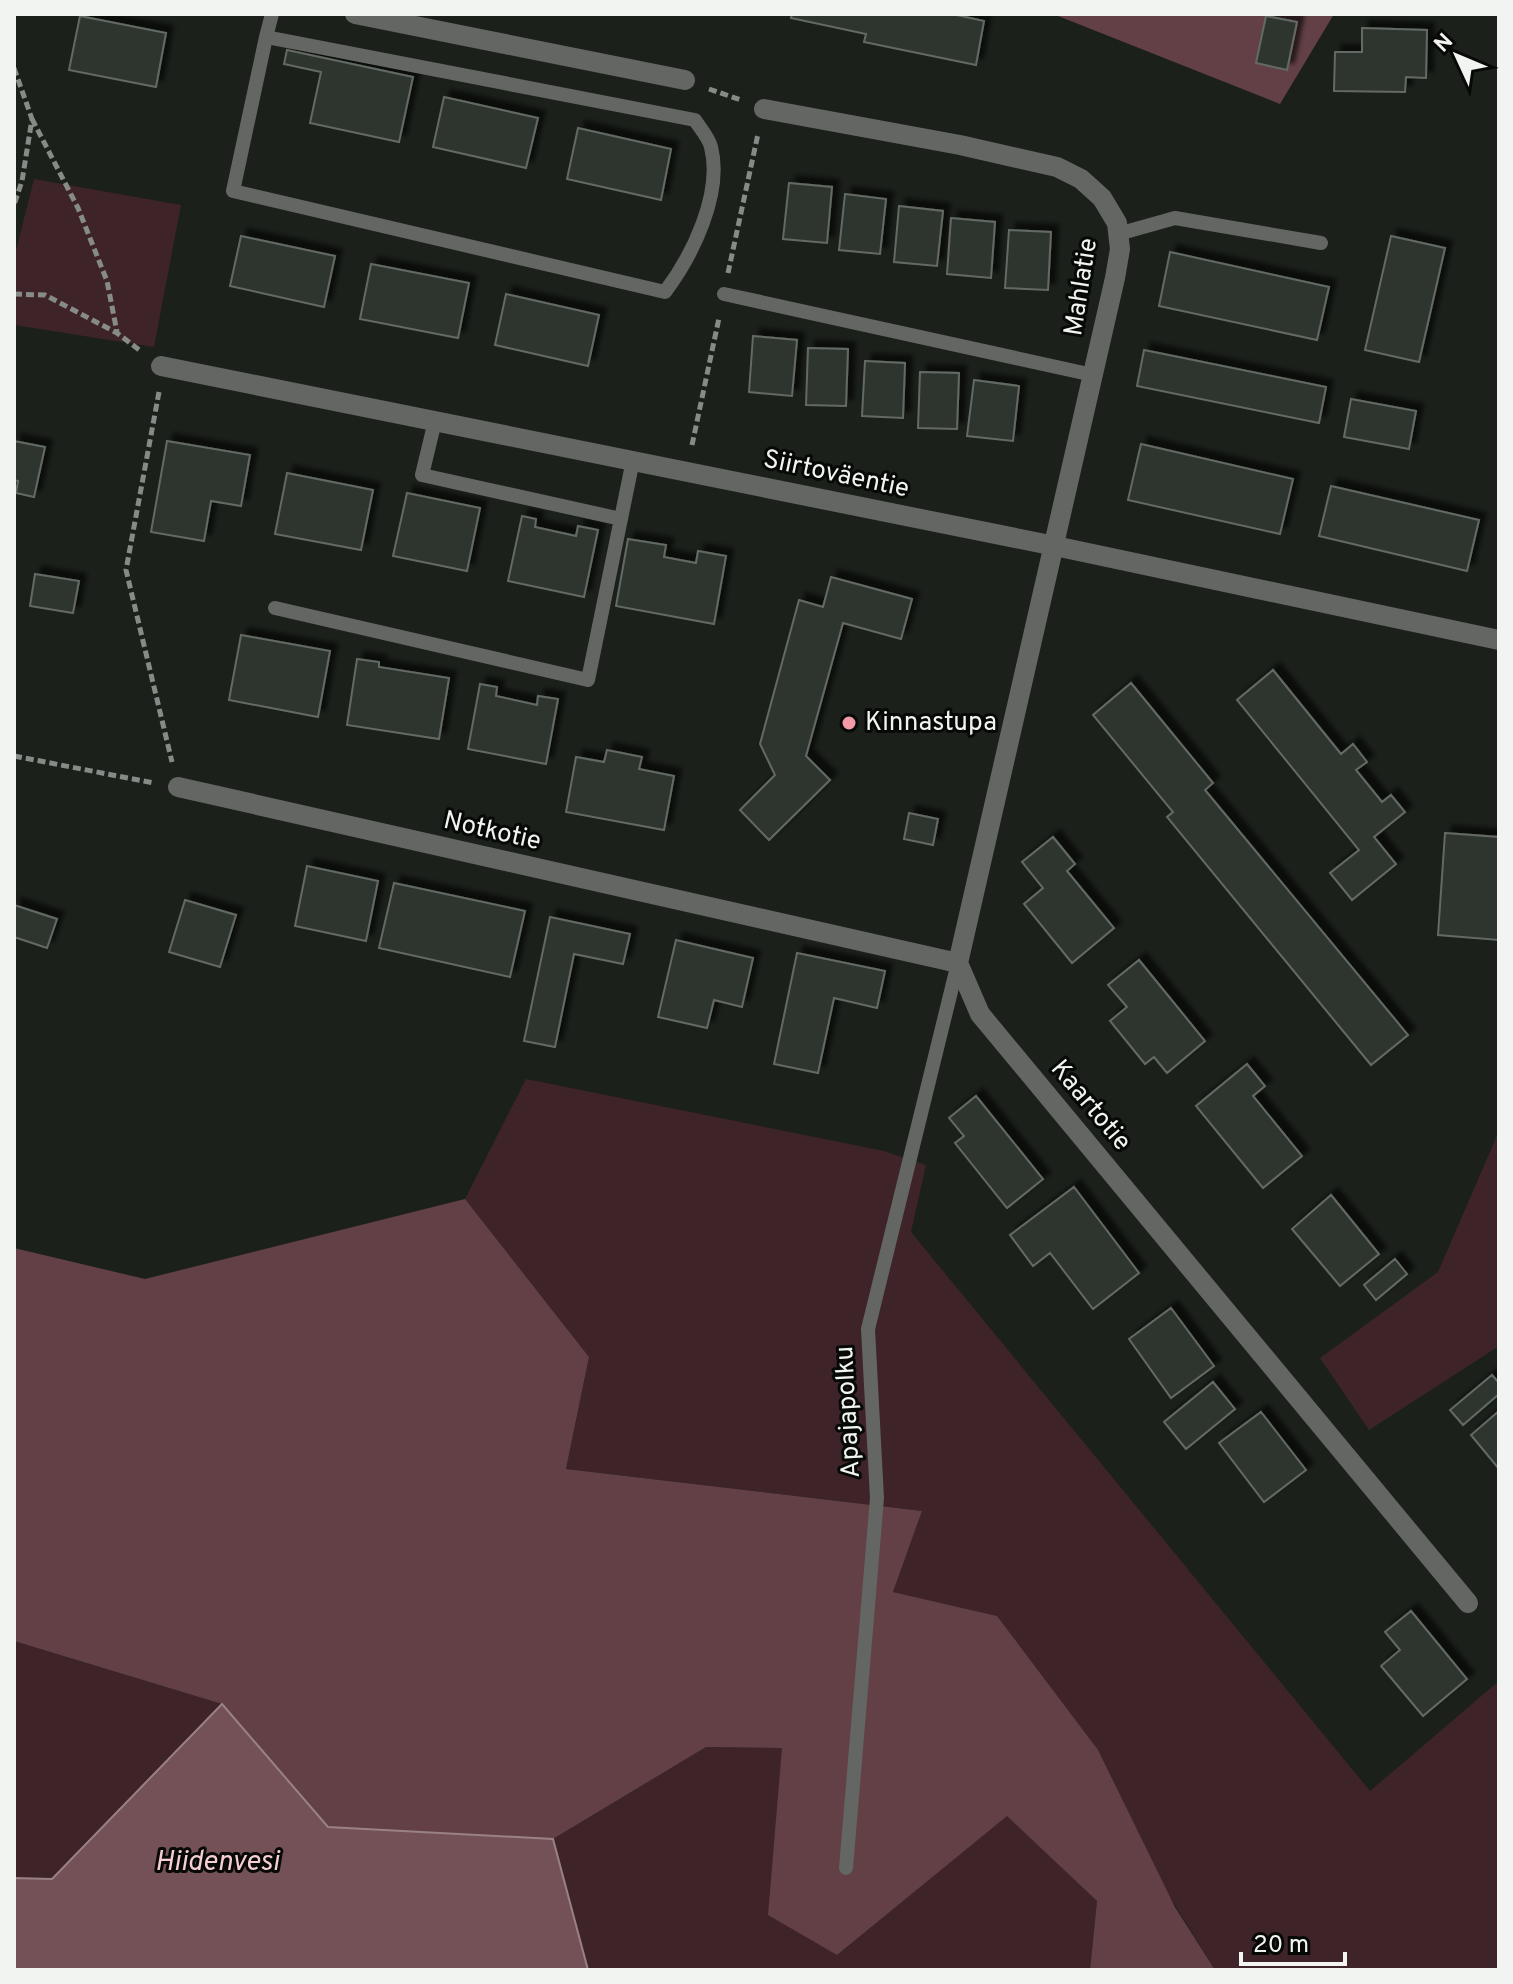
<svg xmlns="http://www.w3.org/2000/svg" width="1513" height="1984" font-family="Overpass,sans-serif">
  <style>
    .green { fill: #3e2428 }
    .forest { fill: #624045 }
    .water { fill: #745156; stroke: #9a8284; stroke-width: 2 }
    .building { fill: #2e342e; stroke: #636a63; stroke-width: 2; filter: url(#shadow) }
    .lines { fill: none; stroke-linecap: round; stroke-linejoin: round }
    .path { stroke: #878b87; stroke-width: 5; stroke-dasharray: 8 4; stroke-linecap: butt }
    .service { stroke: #646663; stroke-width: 14 }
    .minor { stroke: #646663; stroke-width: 20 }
    .poi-dot { fill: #f39aa7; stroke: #070907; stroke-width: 3 }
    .labels { text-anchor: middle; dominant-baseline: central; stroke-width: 6; stroke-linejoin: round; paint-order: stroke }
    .street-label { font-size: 26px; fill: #f1f4f0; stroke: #070907 }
    .poi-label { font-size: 26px; fill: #f1f4f0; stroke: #070907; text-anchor: start }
    .water-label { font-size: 28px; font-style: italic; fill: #f7cfd3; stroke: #070907 }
  </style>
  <defs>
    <filter id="shadow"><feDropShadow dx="7" dy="-7" stdDeviation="2" flood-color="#0009"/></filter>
  </defs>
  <rect width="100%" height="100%" fill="#1b201b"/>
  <path class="green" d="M34 179 181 205 154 347 14 325V258Z
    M526 1079 884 1151 926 1165 911 1232 1370 1791 1499 1681V1970H1215L997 1616 893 1592 922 1511 566 1469 589 1357 465 1199Z
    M1499 1131V1346L1369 1430 1320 1358 1438 1272Z
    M14 1641 222 1704 51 1879 14 1878Z
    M706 1747 782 1748 837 1955 1007 1815 1097 1901 1090 1970H588L553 1839Z"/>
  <path class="forest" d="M1053 14H1334L1280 104Z
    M465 1199 589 1357 566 1469 922 1511 893 1592 997 1616 1098 1750 1175 1907 1215 1970H1090L1097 1901 1007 1816 837 1955 768 1915 782 1748 706 1747 553 1839 328 1827 222 1704 14 1641V1248L145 1279Z"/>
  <path class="water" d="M222 1704 328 1827 553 1839 588 1970H14V1878L52 1879Z"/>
  <path class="building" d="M792 14H952L984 21 976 65 864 42 866 34 791 18Z
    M80 16 166 33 156 87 69 70Z
    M1266 16 1297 22 1287 70 1256 63Z
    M1362 28 1427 30 1426 78 1406 77 1405 92 1334 91 1335 52H1362Z
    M287 50 413 77 399 142 310 123 321 72 284 64Z
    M444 97 538 118 526 168 433 147Z
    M578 128 671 149 661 200 567 179Z
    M789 183 832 187 827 243 783 239Z
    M845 194 886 199 880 254 839 250Z
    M899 206 943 211 937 266 894 262Z
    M951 218 995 222 991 278 947 274Z
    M1009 230 1051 232 1048 290 1005 288Z
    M241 236 335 256 324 307 230 286Z
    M1391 236 1445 248 1419 362 1365 350Z
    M1170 252 1329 287 1317 340 1159 306Z
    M371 264 469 283 458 338 360 319Z
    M506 294 599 315 588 366 495 345Z
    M753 336 797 340 792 396 749 392Z
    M808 348 848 349 846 406 806 405Z
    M1144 350 1326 387 1319 423 1137 386Z
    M865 361 905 363 903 418 862 416Z
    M920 372 959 373 957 429 918 428Z
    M974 380 1019 386 1013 441 967 436Z
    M1351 399 1416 411 1409 449 1344 437Z
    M14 441 45 447 34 497 16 493 18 481 14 480Z
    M167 441 250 455 241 506 211 501 204 541 151 532Z
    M1141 444 1293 479 1280 534 1128 500Z
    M287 473 373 490 361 550 275 534Z
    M1331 486 1479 520 1467 571 1319 536Z
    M407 493 480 508 467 571 393 556Z
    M522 516 536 519 535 527 576 536 578 526 598 530 584 597 508 581Z
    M628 539 666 545 664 557 696 563 698 551 726 556 714 624 616 606Z
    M35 574 79 581 73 613 30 606Z
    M831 577 912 599 901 639 843 623 806 756 830 780 769 840 740 810 775 775 760 744 799 600 823 607Z
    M241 635 330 651 318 717 229 700Z
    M357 659 379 662V667L449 678 439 739 347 725Z
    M1273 670 1341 754 1353 744 1367 762 1356 770 1382 802 1391 795 1405 812 1374 837 1396 864 1352 900 1330 873 1359 850 1237 700Z
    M1131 683 1213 783 1205 790 1408 1035 1371 1065 1167 817 1173 812 1093 715Z
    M480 684 497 687 496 696 537 705 538 696 558 699 546 764 468 749Z
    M607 750 642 757 639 769 674 776 664 830 566 812 576 757 604 762Z
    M909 813 938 819 933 845 904 839Z
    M1445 833 1499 837V940L1438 935Z
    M1053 837 1075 864 1067 871 1114 928 1072 963 1024 904 1043 888 1022 862Z
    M307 866 378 881 366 941 295 926Z
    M394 883 525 911 510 977 379 948Z
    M185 900 236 915 220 967 169 952Z
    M14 905 57 919 47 948 14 937Z
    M550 917 630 934 623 964 574 954 555 1047 524 1041Z
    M676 940 753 958 742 1007 714 1000 707 1028 658 1017Z
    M797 953 885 971 877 1008 834 998 818 1073 774 1064Z
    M1139 960 1205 1041 1167 1073 1154 1057 1145 1064 1110 1021 1127 1007 1108 985Z
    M1247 1064 1265 1086 1253 1096 1302 1156 1263 1188 1196 1106Z
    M976 1096 1043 1179 1007 1208 955 1143 964 1136 949 1118Z
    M1074 1187 1139 1273 1093 1309 1050 1253 1033 1266 1010 1235Z
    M1331 1195 1379 1254 1340 1286 1292 1229Z
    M1395 1259 1407 1274 1376 1300 1364 1285Z
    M1171 1308 1214 1366 1171 1398 1129 1339Z
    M1492 1375 1499 1383V1394L1463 1425 1450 1410Z
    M1213 1382 1235 1409 1186 1449 1164 1422Z
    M1499 1411V1469L1471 1435Z
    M1261 1412 1306 1470 1264 1502 1219 1443Z
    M1411 1611 1467 1679 1423 1716 1381 1666 1400 1650 1385 1632Z"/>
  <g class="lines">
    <path class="path" d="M14 68 32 119 22 181 14 205
      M709 89 741 100
      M32 119 78 208 107 281 117 332
      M728 273 758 134
      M14 294 45 295 117 333 142 352
      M159 392 126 570 172 762
      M692 445 719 318
      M14 756 154 783"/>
    <path class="service" d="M266 37 695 120C700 128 709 138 711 147 723 194 692 256 665 292L233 191 266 37 272 14
      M1118 234 1175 218 1321 243
      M724 294 1093 375
      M435 421 422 475 621 519
      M275 608 588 680 633 460
      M846 1868 877 1498 868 1329 958 963"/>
    <path class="minor" d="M355 14 685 80
      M764 109 960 145 1057 167 1081 179 1102 198 1117 223 1120 249 1115 278 958 963 980 1014 1468 1603
      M161 366 1055 546 1499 640
      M178 787 958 963"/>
  </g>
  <circle class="poi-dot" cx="849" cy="723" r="8"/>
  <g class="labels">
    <g class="street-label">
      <text transform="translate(1082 287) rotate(-81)">Mahlatie</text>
      <text transform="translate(836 475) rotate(12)">Siirtoväentie</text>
      <text transform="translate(492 832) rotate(13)">Notkotie</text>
      <text transform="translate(1090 1106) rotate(50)">Kaartotie</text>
      <text transform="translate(849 1412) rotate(-93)">Apajapolku</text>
    </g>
    <g class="poi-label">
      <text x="865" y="723">Kinnastupa</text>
    </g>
    <g class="water-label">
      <text x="217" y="1863">Hiidenvesi</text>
    </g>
  </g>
  <rect width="1513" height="1984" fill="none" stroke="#f1f4f0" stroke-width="32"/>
  <g transform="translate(1457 56) rotate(314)" stroke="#070907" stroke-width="6" paint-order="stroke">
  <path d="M0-6L14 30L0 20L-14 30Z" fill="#f1f4f0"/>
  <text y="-12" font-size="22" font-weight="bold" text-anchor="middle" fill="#f1f4f0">N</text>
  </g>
  <path d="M1241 1952v12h104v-12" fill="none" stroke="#f1f4f0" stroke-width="4"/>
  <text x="1253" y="1952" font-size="24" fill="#f1f4f0" stroke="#070907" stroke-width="6" paint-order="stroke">20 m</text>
</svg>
